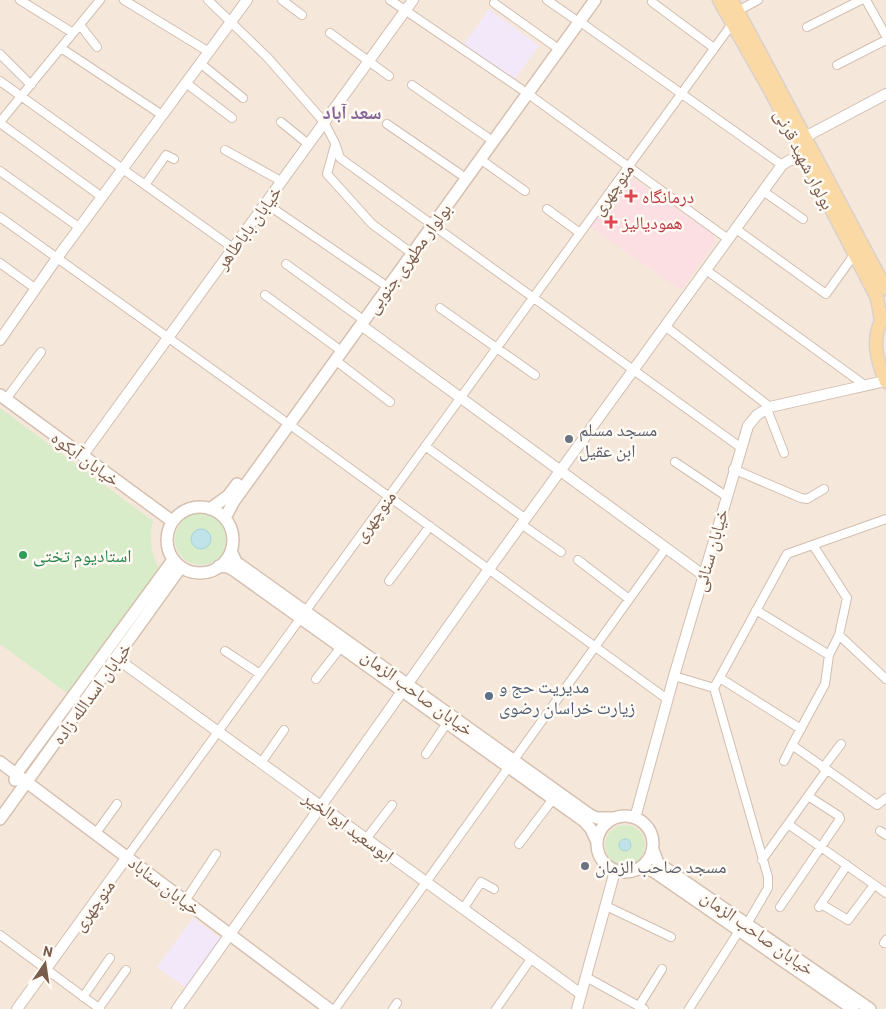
<svg xmlns="http://www.w3.org/2000/svg" width="886" height="1009" font-family="Barlow,'Noto Naskh Arabic',sans-serif">
  <style>
    .residential { fill: #f5e8da }
    .education { fill: #f3e8fa }
    .medical { fill: #fbdfe3 }
    .green { fill: #d8ecc9 }
    .water { fill: #bfe3e8; stroke: #a5d3da }
    .lines { fill: none; stroke-linecap: round; stroke-linejoin: round }
    .minor-casing { stroke: #d1beb0; stroke-width: 10 }
    .tertiary-casing { stroke: #d1beb0; stroke-width: 12 }
    .secondary-casing { stroke: #d6c0b0; stroke-width: 14 }
    .primary-casing { stroke: #dad1cd; stroke-width: 15 }
    .minor { stroke: #fff; stroke-width: 8 }
    .tertiary { stroke: #fff; stroke-width: 10 }
    .secondary { stroke: #fff; stroke-width: 11 }
    .primary { stroke: #fbd9a5; stroke-width: 12 }
    .health-dot { fill: #e0444e; stroke: #fffaf3; stroke-width: 2 }
    .worship-dot { fill: #6b7280; stroke: #fffaf3; stroke-width: 2 }
    .leisure-dot { fill: #2e9e5b; stroke: #fffaf3; stroke-width: 2 }
    .service-dot { fill: #5c6f8a; stroke: #fffaf3; stroke-width: 2 }
    .labels { text-anchor: middle; dominant-baseline: central; stroke-width: 5; stroke-linejoin: round; paint-order: stroke }
    .street-label { font-size: 18px; fill: #7a5c4d; stroke: #fffaf3 }
    .health-label { font-size: 18px; fill: #be3a42; stroke: #fffaf3; text-anchor: start }
    .worship-label { font-size: 18px; fill: #5b616d; stroke: #fffaf3; text-anchor: start }
    .leisure-label { font-size: 18px; fill: #27864d; stroke: #fffaf3; text-anchor: start }
    .service-label { font-size: 18px; fill: #4e5e75; stroke: #fffaf3; text-anchor: start }
    .neighbourhood-label { font-size: 19px; font-weight: bold; fill: #846695; stroke: #fffaf3 }
  </style>
  <rect width="100%" height="100%" fill="#fdf6ec"/>
  <path class="residential" d="M0 0H886V1009H0Z"/>
  <path class="education" d="M489 9 539 46 514 80 464 44Z
    M193 918 223 940 188 989 157 967Z"/>
  <path class="medical" d="M628 175 713 234 715 243 681 290 590 227Z"/>
  <path class="green" d="M0 408 153 521C149 540 151 552 159 569L71 696 0 644Z
    M175 539a26 26 0 1 1 52 0a26 26 0 1 1-52 0Z
    M605 845a20 20 0 1 1 40 0a20 20 0 1 1-40 0Z"/>
  <path class="water" d="M191 539a10 10 0 1 1 20 0a10 10 0 1 1-20 0Z
    M619 845a6 6 0 1 1 12 0a6 6 0 1 1-12 0Z"/>
  <g class="lines">
    <defs>
      <path id="minor" d="M20 0 73 33
        M124 0 209 52
        M208 0 268 58 324 122 335 143 340 158 740 447
        M282 0 302 15
        M390 0 521 89
        M547 0 573 18
        M866 0 886 36
        M652 2 714 48
        M494 3 553 45
        M745 7 758 0
        M579 21 782 165
        M80 25 97 47
        M807 27 861 0
        M330 33 389 76
        M61 48 162 115
        M0 54 31 85
        M200 63 243 98
        M837 65 886 40
        M0 81 233 248
        M186 83 232 118
        M412 85 487 137
        M527 93 728 239
        M0 122 100 0
        M281 122 308 144
        M0 123 102 197
        M387 124 460 174
        M335 145 327 174 372 224 406 249
        M225 150 281 181
        M480 159 525 191
        M0 171 80 228
        M145 185 166 155 174 159
        M763 191 803 219
        M265 203 382 283
        M547 209 580 233
        M0 217 283 420
        M736 229 826 294 854 255
        M0 263 36 289
        M286 264 358 316
        M706 270 866 386
        M265 295 336 347
        M440 308 535 375
        M665 326 770 407
        M335 360 390 402
        M6 399 41 352
        M767 409 784 453
        M289 424 667 699
        M425 446 526 519
        M675 462 726 496
        M733 469 801 498 807 499 824 489
        M521 524 561 552
        M813 545 847 598 839 635 829 655 825 684 792 745 877 805 886 798
        M578 560 629 599
        M389 581 430 526
        M756 610 829 655
        M839 635 886 679
        M225 651 260 674
        M674 676 714 688
        M720 678 801 729
        M316 679 341 647
        M714 688 787 554 886 519
        M714 688 768 877V888L747 924
        M426 754 447 723
        M784 761 792 745
        M261 763 284 730
        M823 768 841 744
        M788 824 886 893
        M880 831 886 835
        M96 833 117 804
        M366 839 392 805
        M519 844 553 799
        M127 857 732 24
        M762 860 826 771
        M185 901 216 854
        M821 904 848 920 874 885
        M606 906 671 937
        M780 907 840 819 839 816 808 796
        M819 907 847 865
        M463 909 481 882 494 889
        M0 935 100 1009
        M884 943 886 940
        M586 977 644 1009
        M83 997 110 958
        M639 1006 662 969
        M99 1008 126 970
        M335 1009 666 548
        M393 1009 397 1003
        M496 1009 531 959
        M689 1009 739 931"/>
      <path id="tertiary" d="M805 137 886 94
        M361 325 703 575
        M0 340 57 258 247 0
        M83 455 413 0
        M116 658 581 994
        M635 818 674 676 748 426 757 415 770 407 885 381
        M17 1009 127 857
        M177 1009 489 569 782 165 790 160H805
        M577 1009 615 871"/>
      <path id="secondary" d="M0 395 172 521
        M167 540a33 33 0 1 1 66 0a33 33 0 1 1-66 0Z
        M210 509 228 496 237 484
        M225 518 234 501 595 0
        M231 551 236 562 590 815 597 818H613
        M219 566 228 567 235 571 584 821 591 829 597 842
        M0 762 329 1009
        M15 780 16 774 173 560
        M597 844a28 28 0 1 1 56 0a28 28 0 1 1-56 0Z
        M0 819 181 567
        M653 850 658 863 870 1009
        M640 868 653 871 853 1009"/>
      <path id="primary" d="M719 0 772 94 877 298 881 321
        M732 0 886 289
        M886 315C869 333 877 362 886 382"/>
    </defs>
    <use href="#minor" class="minor-casing"/>
    <use href="#tertiary" class="tertiary-casing"/>
    <use href="#secondary" class="secondary-casing"/>
    <use href="#primary" class="primary-casing"/>
    <use href="#minor" class="minor"/>
    <use href="#tertiary" class="tertiary"/>
    <use href="#secondary" class="secondary"/>
    <use href="#primary" class="primary"/>
  </g>
  <g class="health-dot">
    <path d="M628.5 188.5h5v5h5v5h-5v5h-5v-5h-5v-5h5z"/>
    <path d="M608.5 214.5h5v5h5v5h-5v5h-5v-5h-5v-5h5z"/>
  </g>
  <g class="worship-dot">
    <circle cx="569" cy="439" r="5"/>
    <circle cx="585" cy="866" r="5"/>
  </g>
  <circle class="leisure-dot" cx="23" cy="555" r="5"/>
  <circle class="service-dot" cx="489" cy="696" r="5"/>
  <g class="labels">
    <g class="street-label">
      <text transform="translate(805 159) rotate(63)">بولوار شهید قرنی</text>
      <text transform="translate(612 189) rotate(-54)">منوچهری</text>
      <text transform="translate(248 227) rotate(-54)">خیابان باباطاهر</text>
      <text transform="translate(408 258) rotate(-54)">بولوار مطهری جنوبی</text>
      <text transform="translate(86 458) rotate(36)">خیابان آبکوه</text>
      <text transform="translate(374 516) rotate(-54)">منوچهری</text>
      <text transform="translate(710 550) rotate(-74)">خیابان سنائی</text>
      <text transform="translate(418 692) rotate(36)">خیابان صاحب الزمان</text>
      <text transform="translate(91 693) rotate(-54)">خیابان اسدالله زاده</text>
      <text transform="translate(349 826) rotate(36)">ابوسعید ابوالخیر</text>
      <text transform="translate(165 885) rotate(37)">خیابان سناباد</text>
      <text transform="translate(93 905) rotate(-54)">منوچهری</text>
      <text transform="translate(758 932) rotate(35)">خیابان صاحب الزمان</text>
    </g>
    <g class="health-label">
      <text x="642" y="196">درمانگاه</text>
      <text x="622" y="222">همودیالیز</text>
    </g>
    <g class="worship-label">
      <text x="579" y="429">مسجد مسلم<tspan x="579" dy="21">ابن عقیل</tspan></text>
      <text x="595" y="866">مسجد صاحب الزمان</text>
    </g>
    <g class="leisure-label">
      <text x="33" y="555">استادیوم تختی</text>
    </g>
    <g class="service-label">
      <text x="499" y="686">مدیریت حج و<tspan x="499" dy="21">زیارت خراسان رضوی</tspan></text>
    </g>
    <g class="neighbourhood-label">
      <text x="352" y="111">سعد آباد</text>
    </g>
  </g>
  <g transform="translate(45 964) rotate(13)" stroke="#fffaf3" stroke-width="4" paint-order="stroke">
  <path d="M0-4L9 19L0 12L-9 19Z" fill="#7a5c4d"/>
  <text y="-8" font-size="14" font-weight="bold" text-anchor="middle" fill="#7a5c4d">N</text>
  </g>
</svg>
